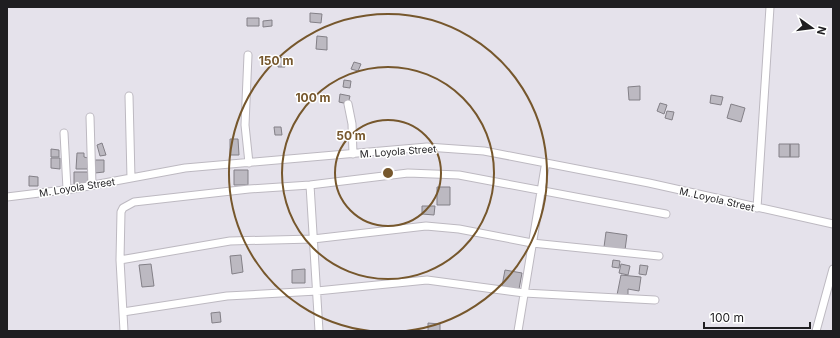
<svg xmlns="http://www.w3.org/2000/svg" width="840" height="338" font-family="Inter,sans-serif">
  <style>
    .building { fill: #bcb9c1; stroke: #838087 }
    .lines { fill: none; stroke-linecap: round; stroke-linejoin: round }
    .minor-casing { stroke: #bdb9c1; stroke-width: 9 }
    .minor { stroke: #fff; stroke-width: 7 }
    .ring { fill: none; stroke: #76572c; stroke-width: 2 }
    .labels { text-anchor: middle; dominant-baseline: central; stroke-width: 3; stroke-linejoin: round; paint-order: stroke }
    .street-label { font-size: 10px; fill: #1f1e21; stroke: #fff }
    .centre { fill: #76572c; stroke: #fff; stroke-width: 2 }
    .ring-label { font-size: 12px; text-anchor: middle; font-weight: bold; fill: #76572c; stroke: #fff; stroke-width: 3; stroke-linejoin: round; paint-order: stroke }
  </style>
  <rect width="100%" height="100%" fill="#e5e2eb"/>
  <path class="building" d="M310 13 322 14 321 23 310 22Z
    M247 18H259V26H247Z
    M272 20V26L263 27V21Z
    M317 36 327 37V50L316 49Z
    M285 57V67H278V58Z
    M354 62 361 64 358 71 351 69Z
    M344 80 351 81 350 88 343 87Z
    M640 86V100H629L628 87Z
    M340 94 350 96 348 104 339 102Z
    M711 95 723 97 721 105 710 103Z
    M660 103 667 105 664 114 657 111Z
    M731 104 745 108 741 122 727 118Z
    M667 111 674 112 672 120 665 118Z
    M274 127H281L282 135H275Z
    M230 139H238L239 155H230Z
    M102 143 106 155 100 156 97 145Z
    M779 144H790V157H779Z
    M790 144H799V157H790Z
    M51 149 59 150V157H51Z
    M77 153H84V157L88 158V169H76Z
    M51 158H60V169L51 168Z
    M95 160H104V172L95 173Z
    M234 170H248V185H234Z
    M74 172H88V185H74Z
    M29 176 38 177V186H29Z
    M437 187H450V205H437Z
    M422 206H435L434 215 422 214Z
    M606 232 627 235 625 250 604 247Z
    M241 255 243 272 232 274 230 256Z
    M613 260 620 261 619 268 612 267Z
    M151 264 154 286 142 287 139 265Z
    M621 264 630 266 628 275 619 273Z
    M640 265 648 266 646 275 639 274Z
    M305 269V283H292V270Z
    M505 270 522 273 519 289 502 286Z
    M621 275 641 277 639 291 628 289V296L617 295Z
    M220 312 221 322 212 323 211 313Z
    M428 323 440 324V331H428Z"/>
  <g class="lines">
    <defs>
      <path id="minor" d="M248 55 245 125 249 163
        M129 96 131 178
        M348 104 352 124 353 154
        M90 117 92 185
        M64 133 67 189
        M310 185 319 331
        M7 197 72 189 185 168 427 147 484 151 649 183 833 224
        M757 208 770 7
        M120 260 230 241 313 239 426 226 459 229 532 243 659 256
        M123 312 227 296 317 291 427 280 524 293 655 300
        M124 331 120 260 121 212 123 208 134 202 249 189 310 185 408 173 459 175 666 214
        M518 331 545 167
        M816 331 833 269"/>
    </defs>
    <use href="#minor" class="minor-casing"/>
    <use href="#minor" class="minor"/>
  </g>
  <g class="ring">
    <circle cx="388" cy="173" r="53"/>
    <circle cx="388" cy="173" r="106"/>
    <path d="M370 331A159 159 0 1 1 406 331"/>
  </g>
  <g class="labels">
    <g class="street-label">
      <text transform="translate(398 151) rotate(-4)">M. Loyola Street</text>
      <text transform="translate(77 187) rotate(-9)">M. Loyola Street</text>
      <text transform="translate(717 199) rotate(13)">M. Loyola Street</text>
    </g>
  </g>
  <circle cx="388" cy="173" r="6" class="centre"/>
  <g class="ring-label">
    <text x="276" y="65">150 m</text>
    <text x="313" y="102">100 m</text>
    <text x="351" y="140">50 m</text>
  </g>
  <rect width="840" height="338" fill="none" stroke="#1f1e21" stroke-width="16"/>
  <g transform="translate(812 28) rotate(104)" stroke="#ffffff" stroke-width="3" paint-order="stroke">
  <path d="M0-3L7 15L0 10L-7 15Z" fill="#1f1e21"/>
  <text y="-6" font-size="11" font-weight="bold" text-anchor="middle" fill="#1f1e21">N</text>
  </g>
  <path d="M704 322v6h106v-6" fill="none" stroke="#1f1e21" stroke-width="2"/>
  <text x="710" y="322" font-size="12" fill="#1f1e21" stroke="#ffffff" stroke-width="3" paint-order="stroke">100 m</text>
</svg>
